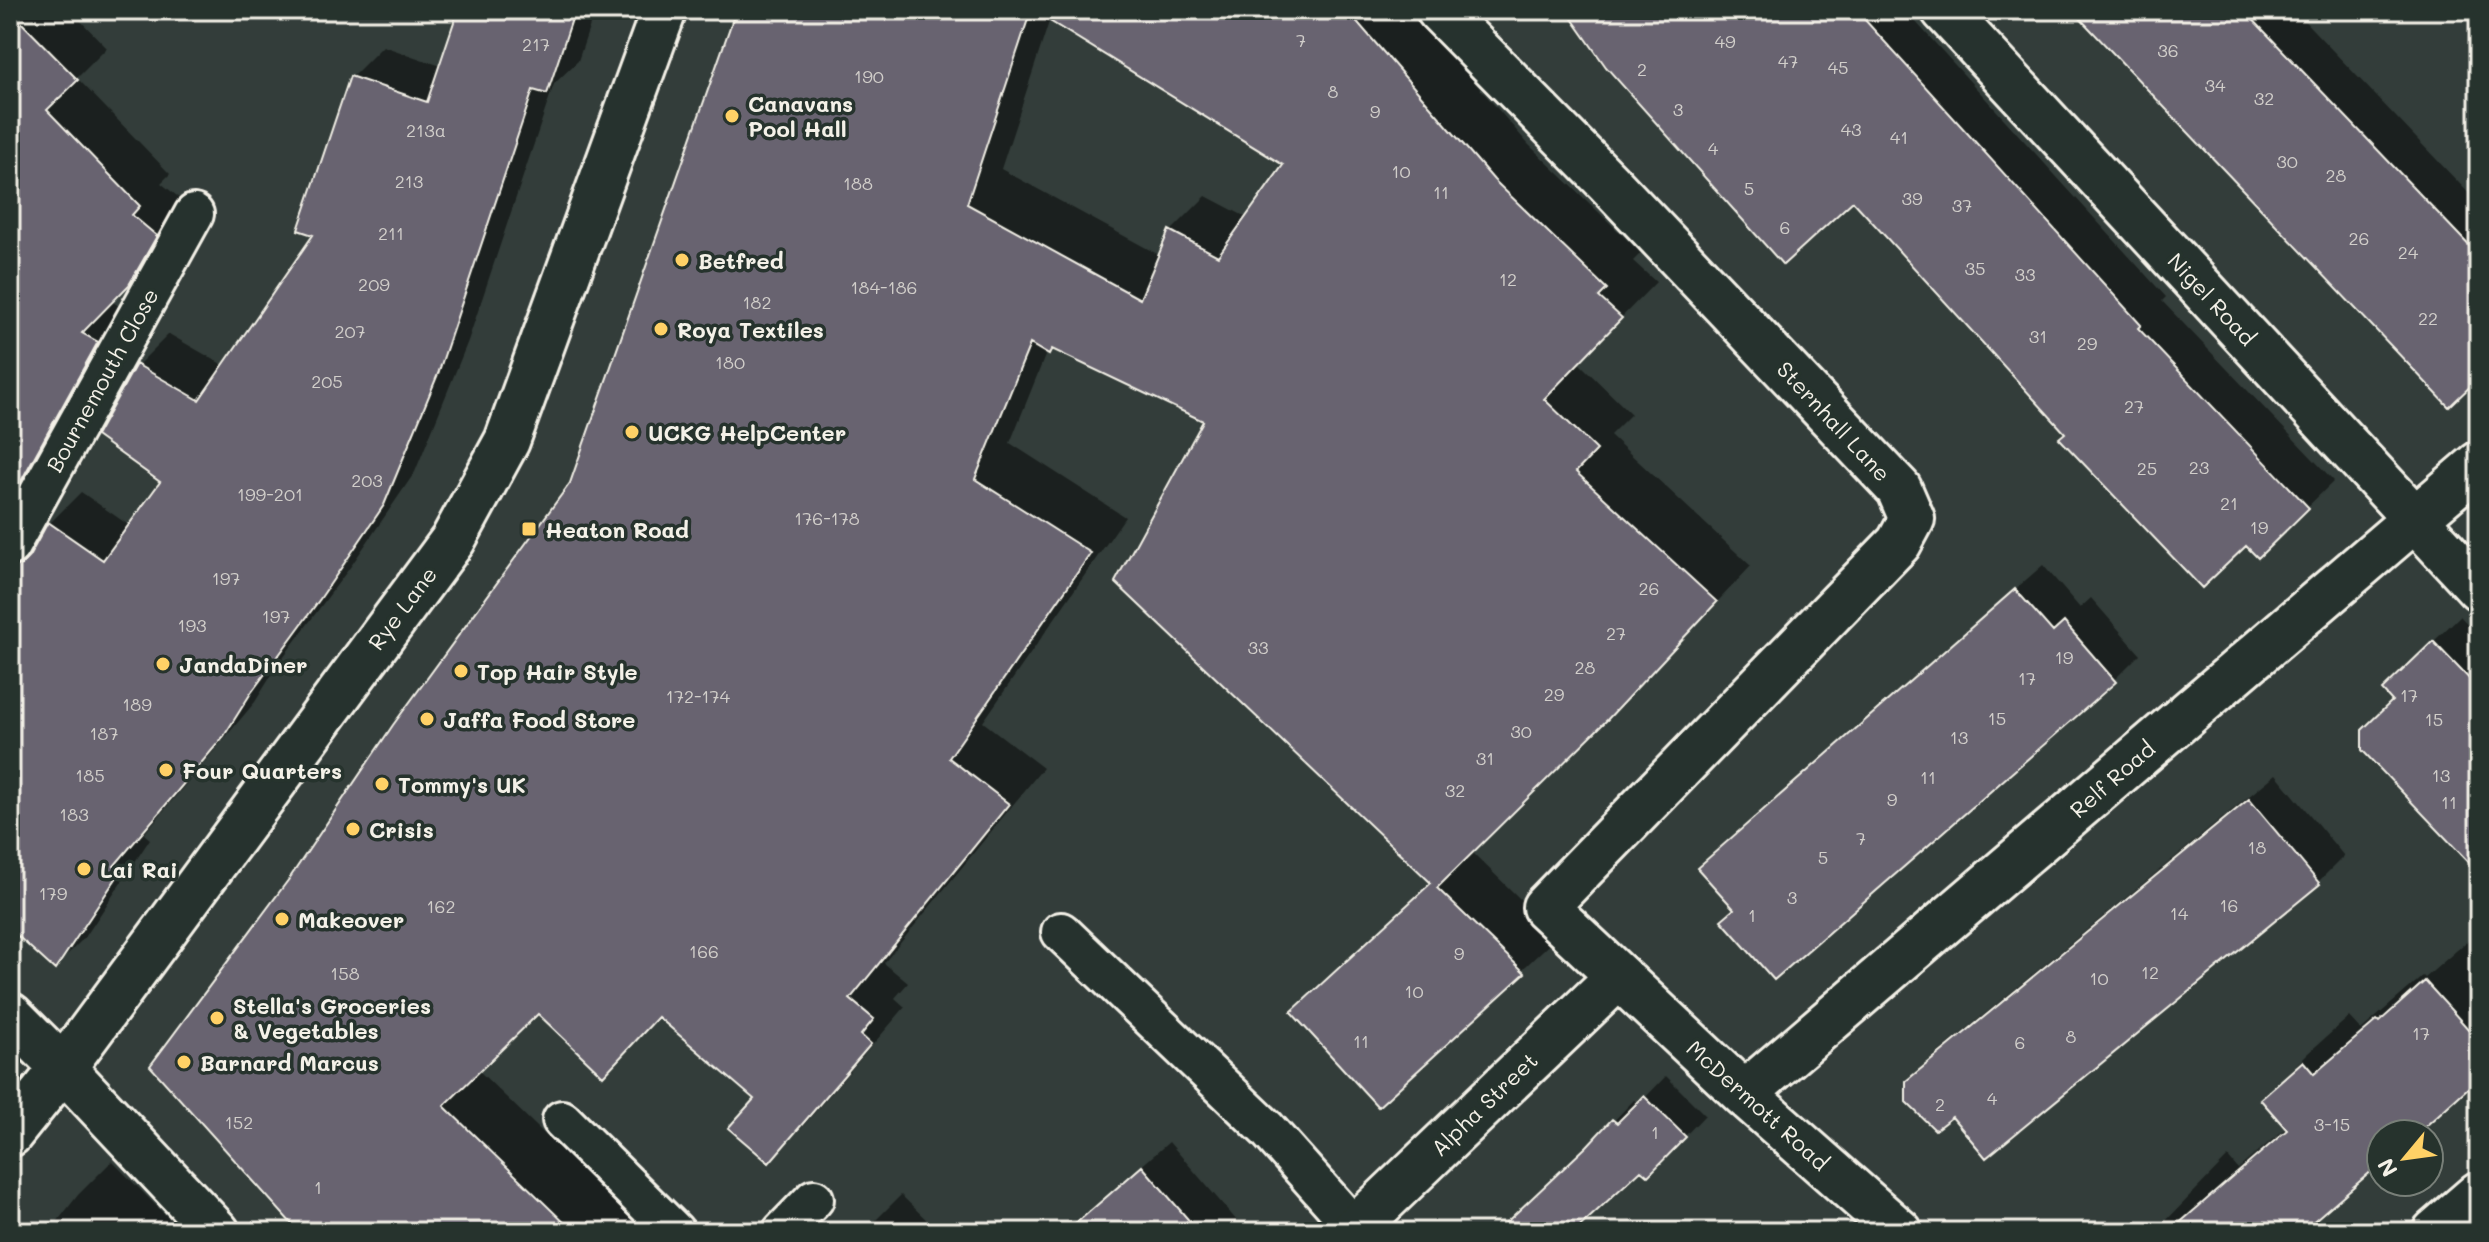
<svg xmlns="http://www.w3.org/2000/svg" width="2489" height="1242" font-family="Mali,sans-serif">
  <style>
    .shadow { fill: #0007; fill-rule: evenodd }
    .building { fill: #67646f; stroke: #f4f1e8; stroke-width: 2 }
    .lines { fill: none; stroke-linecap: round; stroke-linejoin: round }
    .lane-casing { stroke: #f4f1e8; stroke-width: 44 }
    .street-casing { stroke: #f4f1e8; stroke-width: 50 }
    .lane { stroke: #26332d; stroke-width: 38 }
    .street { stroke: #26332d; stroke-width: 44 }
    .poi-dot { fill: #ffd166; stroke: #26332d; stroke-width: 3 }
    .labels { text-anchor: middle; dominant-baseline: central; stroke-width: 7; stroke-linejoin: round; paint-order: stroke }
    .number-label { font-size: 18px; fill: #d1ceca }
    .poi-label { font-size: 22px; font-weight: bold; fill: #f4f1e8; stroke: #26332d; text-anchor: start }
    .street-label { font-size: 22px; fill: #f4f1e8; stroke: #26332d }
  </style>
  <rect width="100%" height="100%" fill="#333d3a"/>
  <filter id="ink" filterUnits="userSpaceOnUse"><feTurbulence type="fractalNoise" baseFrequency=".0125" numOctaves="2"/><feDisplacementMap in="SourceGraphic" scale="16" xChannelSelector="R" yChannelSelector="G"/><feConvolveMatrix kernelMatrix="1 2 1 2 8 2 1 2 1" color-interpolation-filters="sRGB"/></filter>
  <g filter="url(#ink)">
    <path class="shadow" d="M18 10H70L107 48 77 78 170 174 161 183 187 204 160 252 111 301 127 311 30 534 42 538 50 523 81 492 130 526 163 481 138 365 169 334 225 366 316 234 352 77 383 46 441 66 461 10H595L578 61 554 84 468 341 415 472 351 566 281 660 255 702 144 834 150 839 86 936 55 967 10 926V18Z
      M738 10H1412L1529 145 1641 253 1633 261 1656 282 1578 362 1631 414 1610 435 1751 566 1642 682 1471 851 1558 936 1378 1104 1432 882 1206 420 1054 347 1047 351 1010 443 1125 517 983 722 1043 768 884 963 908 983 895 998 905 1007 804 1125 769 1161 757 1098 660 1015 538 1011 478 1070 646 1232H306L290 880 572 484ZM1050 19 1286 164 1248 218 1206 196 1171 231 1161 256 1001 169Z
      M1592 10H1905L2166 297 2162 301 2334 481 2258 555 2246 543 2068 432 1853 198Z
      M2075 10H2294L2479 204V375Z
      M2043 565 2080 608 2091 598 2140 654 2114 680 1700 868 1726 842Z
      M2460 616 2479 636V870L2410 664Z
      M2276 774 2344 856 2318 882 1908 1081 1935 1055Z
      M2472 937 2479 945V1074L2410 1134H2381V1159L2297 1232H2155L2228 1157 2238 1169 2287 1127 2262 1099 2308 1053 2349 1017 2361 1030 2423 976 2425 978Z
      M1666 1076 1705 1115 1669 1153 1641 1167 1569 1232H1497L1597 1138 1634 1100 1639 1104Z
      M1169 1142 1244 1229 1240 1232H1065Z
      M112 1161 182 1232H49L78 1195Z
      M901 1195 933 1226 927 1232H864Z
      M1858 1219 1870 1232H1844Z"/>
    <path class="building" d="M458 10H575L547 94 533 90 438 374 384 505 320 599 251 693 224 736 114 866 121 871 55 970 10 929V568L21 565 29 557 48 522 103 560 160 482 96 436 136 364 199 400 313 235 298 230 350 76 427 102Z
      M736 10H1031L967 204 1140 299 1169 230 1218 256 1283 165 1032 10H1347L1494 180 1607 289 1599 297 1622 318 1544 399 1597 450 1576 472 1717 602 1607 720 1437 888 1525 973 1378 1107 1291 1012 1431 883 1115 582 1203 421 1052 349 1049 355 1030 344 975 479 1091 553 949 758 1009 804 850 999 874 1019 861 1035 871 1044 769 1163 728 1128 754 1099 658 1017 603 1076 538 1014 444 1106 574 1232H299L150 1066 289 879 393 725 570 483Z
      M1566 10H1856L2141 325 2138 328 2309 508 2258 558 2246 546 2202 588 2059 438 2065 433 1853 201 1783 265 1606 67Z
      M2072 10H2244L2479 256V378L2449 407Z
      M10 11 78 80 47 110 140 206 132 215 157 236 129 285 82 333 98 342 10 501Z
      M2015 589 2053 632 2064 622 2116 682 1774 980 1721 920 1734 909 1697 868Z
      M2433 641 2479 689V873L2362 750V730L2392 701 2382 690Z
      M2249 799 2320 884 1986 1158 1952 1117 1935 1130 1906 1102V1081Z
      M2425 981 2479 1041V1078L2417 1134H2381V1163L2301 1232H2169L2287 1130 2260 1099 2303 1061 2314 1074 2377 1020 2379 1022Z
      M1644 1096 1686 1137 1648 1176 1641 1170 1574 1232H1496L1587 1146 1612 1119 1617 1123Z
      M1142 1166 1199 1232H1066Z"/>
    <g class="lines">
      <defs>
        <path id="lane" d="M10 546 194 214
          M1061 932 1267 1129 1355 1228
          M562 1120 675 1232
          M782 1232 814 1199"/>
        <path id="street" d="M1439 10 1608 182 1899 489 1912 519 1899 543 1545 907 1744 1094 1900 1232
          M1944 10 2479 588
          M10 1015 63 1068 217 1232
          M1744 1094 2479 464
          M10 1134 63 1068 453 540 507 441 664 10
          M1351 1232 1618 977
          M2435 1232 2479 1194"/>
      </defs>
      <use href="#lane" class="lane-casing"/>
      <use href="#street" class="street-casing"/>
      <use href="#lane" class="lane"/>
      <use href="#street" class="street"/>
    </g>
  </g>
  <g class="poi-dot">
    <circle cx="732" cy="116" r="8"/>
    <circle cx="682" cy="260" r="8"/>
    <circle cx="661" cy="329" r="8"/>
    <circle cx="632" cy="432" r="8"/>
    <rect x="521" y="521" width="16" height="16" rx="4"/>
    <circle cx="163" cy="664" r="8"/>
    <circle cx="461" cy="671" r="8"/>
    <circle cx="427" cy="719" r="8"/>
    <circle cx="166" cy="770" r="8"/>
    <circle cx="382" cy="784" r="8"/>
    <circle cx="353" cy="829" r="8"/>
    <circle cx="84" cy="869" r="8"/>
    <circle cx="282" cy="919" r="8"/>
    <circle cx="217" cy="1018" r="8"/>
    <circle cx="184" cy="1062" r="8"/>
  </g>
  <g class="labels">
    <g class="number-label">
      <text x="1301" y="40">7</text>
      <text x="1725" y="41">49</text>
      <text x="536" y="44">217</text>
      <text x="2168" y="50">36</text>
      <text x="1788" y="61">47</text>
      <text x="1838" y="67">45</text>
      <text x="1642" y="69">2</text>
      <text x="869" y="76">190</text>
      <text x="2215" y="85">34</text>
      <text x="1333" y="91">8</text>
      <text x="2264" y="98">32</text>
      <text x="1678" y="109">3</text>
      <text x="1375" y="111">9</text>
      <text x="1851" y="129">43</text>
      <text x="426" y="130">213a</text>
      <text x="1899" y="137">41</text>
      <text x="1713" y="148">4</text>
      <text x="2287" y="161">30</text>
      <text x="1401" y="171">10</text>
      <text x="2336" y="175">28</text>
      <text x="409" y="181">213</text>
      <text x="858" y="183">188</text>
      <text x="1749" y="188">5</text>
      <text x="1441" y="192">11</text>
      <text x="1912" y="198">39</text>
      <text x="1962" y="205">37</text>
      <text x="1785" y="227">6</text>
      <text x="391" y="233">211</text>
      <text x="2359" y="238">26</text>
      <text x="2408" y="252">24</text>
      <text x="1975" y="268">35</text>
      <text x="2025" y="274">33</text>
      <text x="1508" y="279">12</text>
      <text x="374" y="284">209</text>
      <text x="884" y="287">184-186</text>
      <text x="757" y="302">182</text>
      <text x="2428" y="318">22</text>
      <text x="350" y="331">207</text>
      <text x="2038" y="336">31</text>
      <text x="2087" y="343">29</text>
      <text x="730" y="362">180</text>
      <text x="327" y="381">205</text>
      <text x="2134" y="406">27</text>
      <text x="2199" y="467">23</text>
      <text x="2147" y="468">25</text>
      <text x="367" y="480">203</text>
      <text x="270" y="494">199-201</text>
      <text x="2229" y="503">21</text>
      <text x="827" y="518">176-178</text>
      <text x="2259" y="527">19</text>
      <text x="226" y="578">197</text>
      <text x="1649" y="588">26</text>
      <text x="276" y="616">197</text>
      <text x="192" y="625">193</text>
      <text x="1616" y="633">27</text>
      <text x="1258" y="647">33</text>
      <text x="2064" y="657">19</text>
      <text x="1585" y="667">28</text>
      <text x="2027" y="678">17</text>
      <text x="1554" y="694">29</text>
      <text x="2409" y="695">17</text>
      <text x="698" y="696">172-174</text>
      <text x="137" y="704">189</text>
      <text x="1997" y="718">15</text>
      <text x="2434" y="719">15</text>
      <text x="1521" y="731">30</text>
      <text x="104" y="733">187</text>
      <text x="1959" y="737">13</text>
      <text x="1485" y="758">31</text>
      <text x="90" y="775">185</text>
      <text x="2441" y="775">13</text>
      <text x="1928" y="777">11</text>
      <text x="1455" y="790">32</text>
      <text x="1892" y="799">9</text>
      <text x="2449" y="802">11</text>
      <text x="74" y="814">183</text>
      <text x="1861" y="838">7</text>
      <text x="2257" y="847">18</text>
      <text x="1823" y="857">5</text>
      <text x="53" y="893">179</text>
      <text x="1792" y="897">3</text>
      <text x="2229" y="905">16</text>
      <text x="441" y="906">162</text>
      <text x="2179" y="913">14</text>
      <text x="1752" y="915">1</text>
      <text x="704" y="951">166</text>
      <text x="1459" y="953">9</text>
      <text x="2150" y="972">12</text>
      <text x="345" y="973">158</text>
      <text x="2099" y="978">10</text>
      <text x="1414" y="991">10</text>
      <text x="2421" y="1033">17</text>
      <text x="2071" y="1036">8</text>
      <text x="1361" y="1041">11</text>
      <text x="2020" y="1042">6</text>
      <text x="1992" y="1098">4</text>
      <text x="1940" y="1104">2</text>
      <text x="239" y="1122">152</text>
      <text x="2332" y="1124">3-15</text>
      <text x="1655" y="1132">1</text>
      <text x="318" y="1187">1</text>
    </g>
    <g class="poi-label">
      <text x="748" y="103">Canavans<tspan x="748" dy="25">Pool Hall</tspan></text>
      <text x="698" y="260">Betfred</text>
      <text x="677" y="329">Roya Textiles</text>
      <text x="648" y="432">UCKG HelpCenter</text>
      <text x="545" y="529">Heaton Road</text>
      <text x="179" y="664">JandaDiner</text>
      <text x="477" y="671">Top Hair Style</text>
      <text x="443" y="719">Jaffa Food Store</text>
      <text x="182" y="770">Four Quarters</text>
      <text x="398" y="784">Tommy's UK</text>
      <text x="369" y="829">Crisis</text>
      <text x="100" y="869">Lai Rai</text>
      <text x="298" y="919">Makeover</text>
      <text x="233" y="1005">Stella's Groceries<tspan x="233" dy="25">&amp; Vegetables</tspan></text>
      <text x="200" y="1062">Barnard Marcus</text>
    </g>
    <g class="street-label">
      <text transform="translate(2212 299) rotate(47)">Nigel Road</text>
      <text transform="translate(102 380) rotate(-61)">Bournemouth Close</text>
      <text transform="translate(1834 421) rotate(47)">Sternhall Lane</text>
      <text transform="translate(402 608) rotate(-53)">Rye Lane</text>
      <text transform="translate(2112 779) rotate(-41)">Relf Road</text>
      <text transform="translate(1484 1104) rotate(-44)">Alpha Street</text>
      <text transform="translate(1758 1105) rotate(42)">McDermott Road</text>
    </g>
  </g>
  <rect width="2489" height="1242" fill="none" stroke="#26332d" stroke-width="40"/>
  <rect x="20" y="20" width="2449" height="1202" fill="none" stroke="#f4f1e8" stroke-width="3" filter="url(#ink)"/>
  <g transform="translate(2405 1158) rotate(241)"><circle r="38" fill="#26332d" stroke="#787f78" stroke-width="2"/>
  <path d="M0-6L14 30L0 20L-14 30Z" fill="#ffd166"/>
  <text y="-12" font-size="22" font-weight="bold" text-anchor="middle" fill="#f4f1e8">N</text>
  </g>
</svg>
